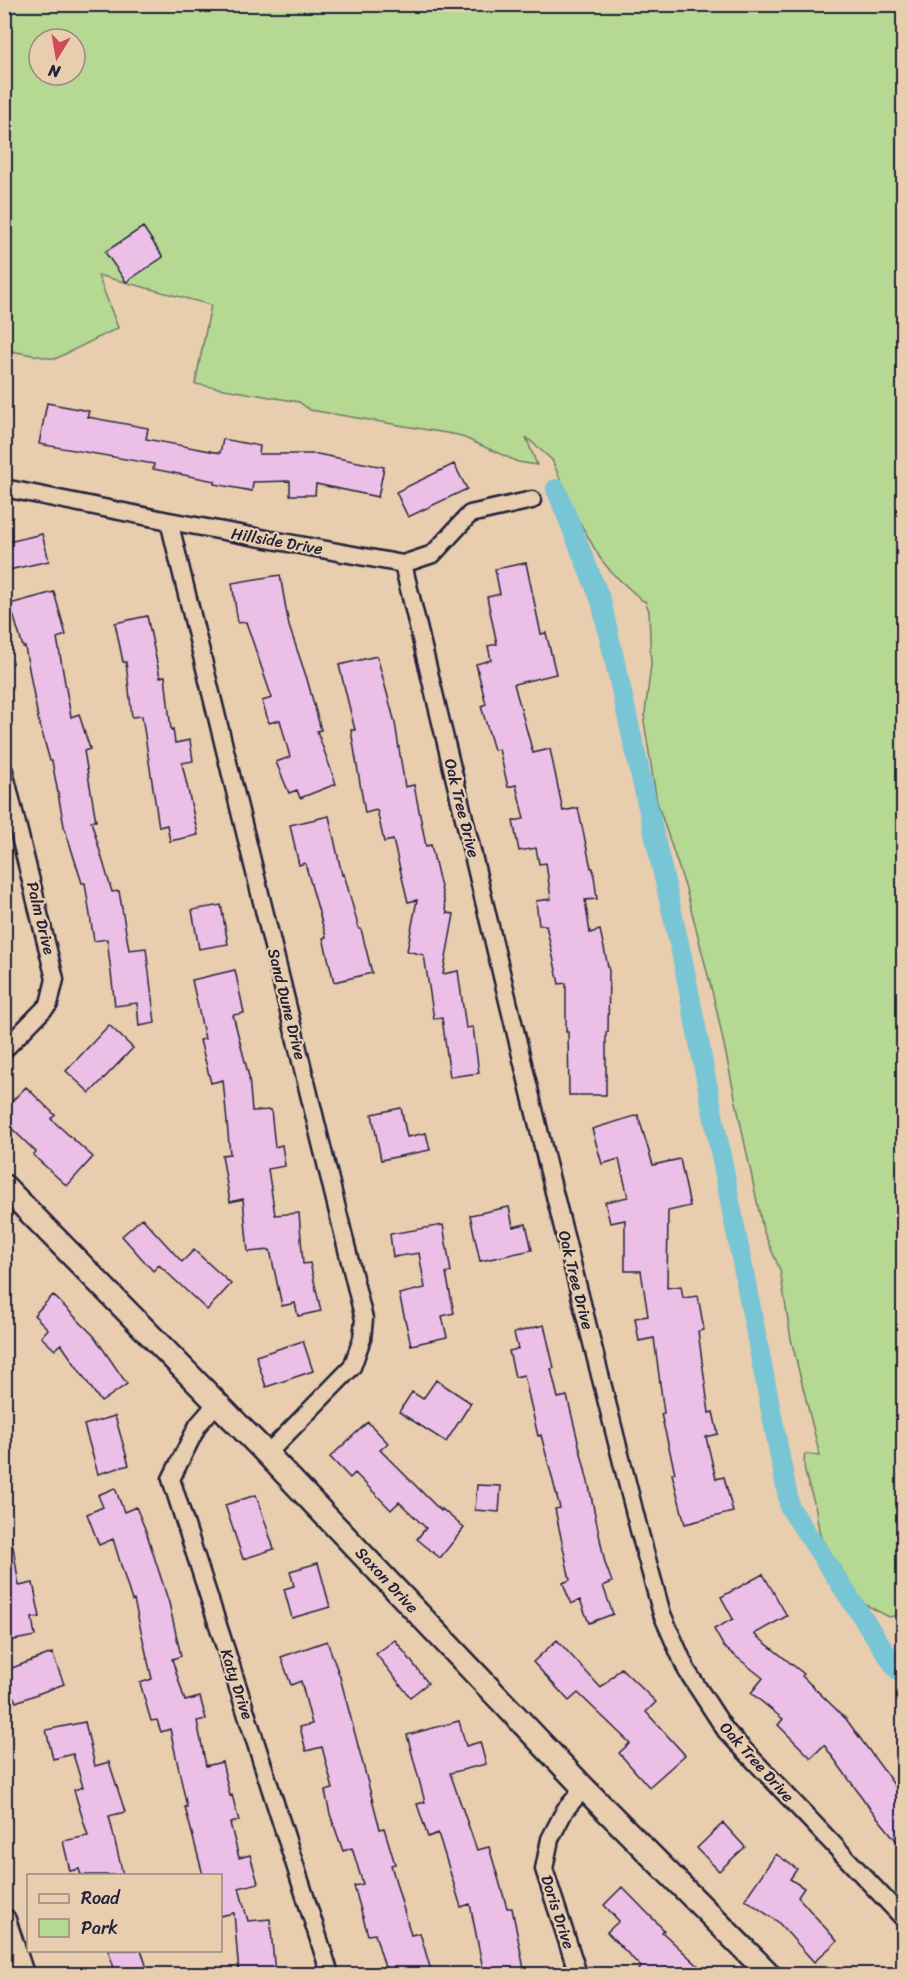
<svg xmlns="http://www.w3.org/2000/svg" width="908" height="1979" font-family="Sriracha,sans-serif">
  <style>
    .green { fill: #b5d893; stroke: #6c7d67; stroke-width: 1.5; fill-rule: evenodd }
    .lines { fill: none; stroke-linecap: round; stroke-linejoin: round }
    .canal { stroke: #78c5d5; stroke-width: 20 }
    .building { fill: #ecc0e6; stroke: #22223b; stroke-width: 1.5 }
    .street-casing { stroke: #22223b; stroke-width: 21 }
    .secondary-casing { stroke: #22223b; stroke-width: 27 }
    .street { stroke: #e8cdaf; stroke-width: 16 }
    .secondary { stroke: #e8cdaf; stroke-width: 22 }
    .labels { text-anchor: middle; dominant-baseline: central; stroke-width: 4.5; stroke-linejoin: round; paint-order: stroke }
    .street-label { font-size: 16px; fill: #22223b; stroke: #e8cdaf }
  </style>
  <rect width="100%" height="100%" fill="#e8cdaf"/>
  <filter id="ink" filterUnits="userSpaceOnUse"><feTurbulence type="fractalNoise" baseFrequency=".0167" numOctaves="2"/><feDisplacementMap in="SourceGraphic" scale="12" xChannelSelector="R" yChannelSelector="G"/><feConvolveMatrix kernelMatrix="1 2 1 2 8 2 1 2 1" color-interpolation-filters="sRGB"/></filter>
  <g filter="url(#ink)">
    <path class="green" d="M4 5H903V1614L889 1617 864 1604 821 1538C818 1528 817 1519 816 1510 812 1491 801 1473 805 1454L820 1456 791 1339 780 1270 763 1230 716 1007 686 889 657 802 644 721 651 665 649 611 645 601H643L612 573 600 558 574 512 552 460 526 437 537 465 518 462 458 435 310 410 299 402 195 384 211 305 98 275 118 328 55 359 5 350ZM39 39H75V75H39Z"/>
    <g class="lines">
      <path class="canal" d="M556 489 601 601 683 961 790 1508 896 1668 904 1675"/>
    </g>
    <path class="building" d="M143 227 163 257 126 282 105 252Z
      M47 403 89 411 87 417 148 428 146 439 220 453 223 439 260 446 259 454H317L384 467 378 497 316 484 315 495H290V481L253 482 252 491 214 484 215 481 153 469 154 464 39 444Z
      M454 464 467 489 408 517 396 492Z
      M42 534 49 561 4 571V543Z
      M526 563 541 634 546 633 556 674 514 684 533 753 550 749 563 811 578 808 591 868H593L597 899 585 900 590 933 600 930 609 971 608 1032H606V1095H569L568 1032H566V983L559 984 546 925H539L536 901 551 899 546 863 539 864 536 848 519 851 513 821 524 819 516 785 508 787 499 749 494 750 481 706 486 704 476 664 491 660 488 646 497 644 487 597 500 594 495 569Z
      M280 575 289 626 307 679 321 730 317 731 336 784 300 798 297 790 289 793 276 762 290 757 280 720 269 723 262 701 272 698 246 622 238 623 232 583Z
      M54 592 66 635 57 638 71 717 79 714 90 749 84 751 96 821H91L112 892 119 891 129 950 146 948 155 1023 139 1026 137 1003 115 1006 107 939 94 941 85 883H82L64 826 52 761H50L38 718 25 647H23L10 604Z
      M147 616 160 677 165 676 171 730 173 729 175 743 190 740 193 761 182 763 198 835 170 841 167 825 159 827 142 716 132 717 126 662H123L115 623Z
      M377 656 395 723 405 787 414 785 426 846 431 845 447 913 454 914 443 974 458 971 466 1028 473 1027 479 1073 450 1077 442 1018 434 1019 424 955 407 951 417 900 408 902 393 840 384 842 377 810 365 813 351 730H355L339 665Z
      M329 816 342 875 344 874 359 929H361L372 973 334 982 323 938 326 937 305 863 299 865 290 825Z
      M221 905 228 944 199 949 192 910Z
      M235 970 244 1013 233 1015 249 1077 252 1111 271 1110 275 1147 282 1145 285 1166 268 1169 275 1215 299 1213 303 1264 310 1263 321 1311 298 1316 295 1303 282 1306 270 1250 248 1252 243 1199 230 1202 222 1155 230 1154 223 1080 211 1083 200 1040 205 1039 192 980Z
      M109 1025 133 1048 90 1093 66 1071Z
      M26 1087 55 1115 51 1119 93 1157 67 1186 33 1155 36 1152 4 1121V1109Z
      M401 1108 407 1137 426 1133 430 1150 381 1160 372 1114Z
      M638 1115 653 1165 680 1159 690 1206 668 1211 667 1288 681 1286 683 1298 698 1296 704 1330 698 1331 709 1413 713 1412 718 1434 706 1437 716 1479 724 1477 733 1512 685 1524 672 1474 675 1473 661 1414 664 1413 654 1338 639 1341 635 1318 648 1316 641 1271H625V1220L610 1223 605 1202 628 1197 619 1159 602 1164 592 1129Z
      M509 1207 513 1227 526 1224 532 1250 480 1261 470 1215Z
      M142 1218 182 1262 194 1250 231 1284 207 1310 159 1265 153 1271 122 1236Z
      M443 1225 451 1272 446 1273 454 1313 442 1316 447 1337 411 1345 399 1294 425 1288 419 1253 393 1257 390 1234Z
      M53 1295 94 1336 127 1384 101 1402 61 1344 55 1350 41 1337 48 1329 34 1315Z
      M544 1325 554 1368 551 1369 558 1398 567 1396 589 1486 605 1563 612 1582 603 1586 613 1614 589 1623 580 1600 571 1604 563 1583 570 1580 555 1509 560 1508 541 1435 538 1436 524 1375 515 1377 509 1351 518 1349 514 1333Z
      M303 1341 313 1371 266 1387 256 1356Z
      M436 1380 471 1403 446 1442 399 1412 412 1392 423 1399Z
      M115 1416 129 1465 98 1474 84 1425Z
      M368 1422 388 1443 380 1450 441 1511 442 1509 464 1528 440 1558 417 1539 426 1528 399 1502 391 1510 355 1473 350 1478 330 1457Z
      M477 1485 501 1486 499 1512 475 1510Z
      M115 1488 124 1512 136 1507 146 1531 169 1603 181 1656 172 1659 185 1701 200 1697 206 1719 197 1721 206 1766 222 1762 230 1796 232 1795 239 1821 230 1823 239 1858 250 1855 258 1883 239 1888 248 1921 270 1919 275 1974H239L234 1913 220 1916V1875H203L185 1807H187L170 1729 161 1732 157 1720 151 1721 140 1683 152 1679 134 1600 132 1601 113 1539 99 1545 87 1514 103 1507 98 1495Z
      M256 1495 274 1549 243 1559 225 1505Z
      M13 1546 19 1586 33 1583 40 1617 32 1618 35 1636 4 1642V1547Z
      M318 1563 330 1607 292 1618 284 1589 294 1586 290 1571Z
      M763 1574 787 1616 754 1634 804 1674 802 1676 846 1719 895 1786 897 1784 903 1792V1849L869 1807 824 1745 811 1758 778 1725 783 1719 751 1693 763 1678 724 1647 714 1629 733 1619 721 1597Z
      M395 1640 428 1683 410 1697 376 1654Z
      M557 1640 601 1688 621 1668 656 1702 646 1712 685 1755 649 1787 619 1753 630 1743 578 1693 569 1701 533 1662Z
      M327 1641 340 1677 380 1829 384 1828 395 1864 391 1865 411 1935 420 1933 432 1974H387L375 1934 368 1935 354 1886 363 1884 352 1848 343 1851 330 1814 325 1791 333 1789 322 1747 306 1751 300 1727 312 1724 301 1681 291 1685 281 1657Z
      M52 1653 64 1684 16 1702 4 1671Z
      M459 1721 466 1746 480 1742 486 1764 450 1773 477 1850 489 1847 507 1908H512L525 1974H484L470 1904 461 1907 438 1833 428 1837 417 1804 425 1802 407 1735Z
      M85 1722 95 1766 109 1762 125 1812 109 1816 123 1875H81L79 1869 70 1871 63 1841 88 1836 74 1790 83 1787 73 1754 53 1759 46 1730Z
      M723 1823 745 1847 719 1871 697 1848Z
      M776 1854 797 1869 790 1879 804 1888 798 1897 837 1941 814 1962 778 1922 745 1899Z
      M622 1887 664 1930 662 1932 707 1974H634L641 1967 607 1932 619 1921 604 1905Z
      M108 1950H141L149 1974H116Z"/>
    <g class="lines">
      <defs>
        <path id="street" d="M4 488 169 521 403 564 433 554 470 514 532 500
          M169 521 364 1319 362 1339 352 1367 267 1454
          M403 564 551 1180 639 1530 662 1614 687 1671 726 1731 904 1919
          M4 771 55 979 49 1004 4 1050
          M217 1403 198 1425 171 1479 330 1974
          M578 1974 544 1869 550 1839 565 1810 584 1788"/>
        <path id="secondary" d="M4 1186 267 1454 584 1788 769 1974
          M4 1920 22 1974"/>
      </defs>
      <use href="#street" class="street-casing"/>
      <use href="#secondary" class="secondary-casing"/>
      <use href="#street" class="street"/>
      <use href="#secondary" class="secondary"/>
    </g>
  </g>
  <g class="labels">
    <g class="street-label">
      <text transform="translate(277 541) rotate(10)">Hillside Drive</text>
      <text transform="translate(462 808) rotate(76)">Oak Tree Drive</text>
      <text transform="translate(41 918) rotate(76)">Palm Drive</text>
      <text transform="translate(287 1004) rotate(76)">Sand Dune Drive</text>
      <text transform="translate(576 1280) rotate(76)">Oak Tree Drive</text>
      <text transform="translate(387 1580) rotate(47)">Saxon Drive</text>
      <text transform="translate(237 1684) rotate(72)">Katy Drive</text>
      <text transform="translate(757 1762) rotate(48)">Oak Tree Drive</text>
      <text transform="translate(558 1912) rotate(72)">Doris Drive</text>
    </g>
  </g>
  <rect width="908" height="1979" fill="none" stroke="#e8cdaf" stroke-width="24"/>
  <rect x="12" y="12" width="884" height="1955" fill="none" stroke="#22223b" stroke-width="2" filter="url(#ink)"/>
  <rect x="27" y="1874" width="195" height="78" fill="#e8cdaf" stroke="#998981" stroke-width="1.5"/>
  <rect x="39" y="1894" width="30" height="9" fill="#e8cdaf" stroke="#998981" stroke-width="1.5"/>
  <text x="81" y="1904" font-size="18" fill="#22223b">Road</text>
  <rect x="39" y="1919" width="30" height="18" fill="#b5d893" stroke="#998981" stroke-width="1.5"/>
  <text x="81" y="1934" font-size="18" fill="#22223b">Park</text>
  <g transform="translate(57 57) rotate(191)"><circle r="28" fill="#e8cdaf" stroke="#998981" stroke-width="1.5"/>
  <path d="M0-4.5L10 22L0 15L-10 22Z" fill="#d1495b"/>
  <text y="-9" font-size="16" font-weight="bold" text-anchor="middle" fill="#22223b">N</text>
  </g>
</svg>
